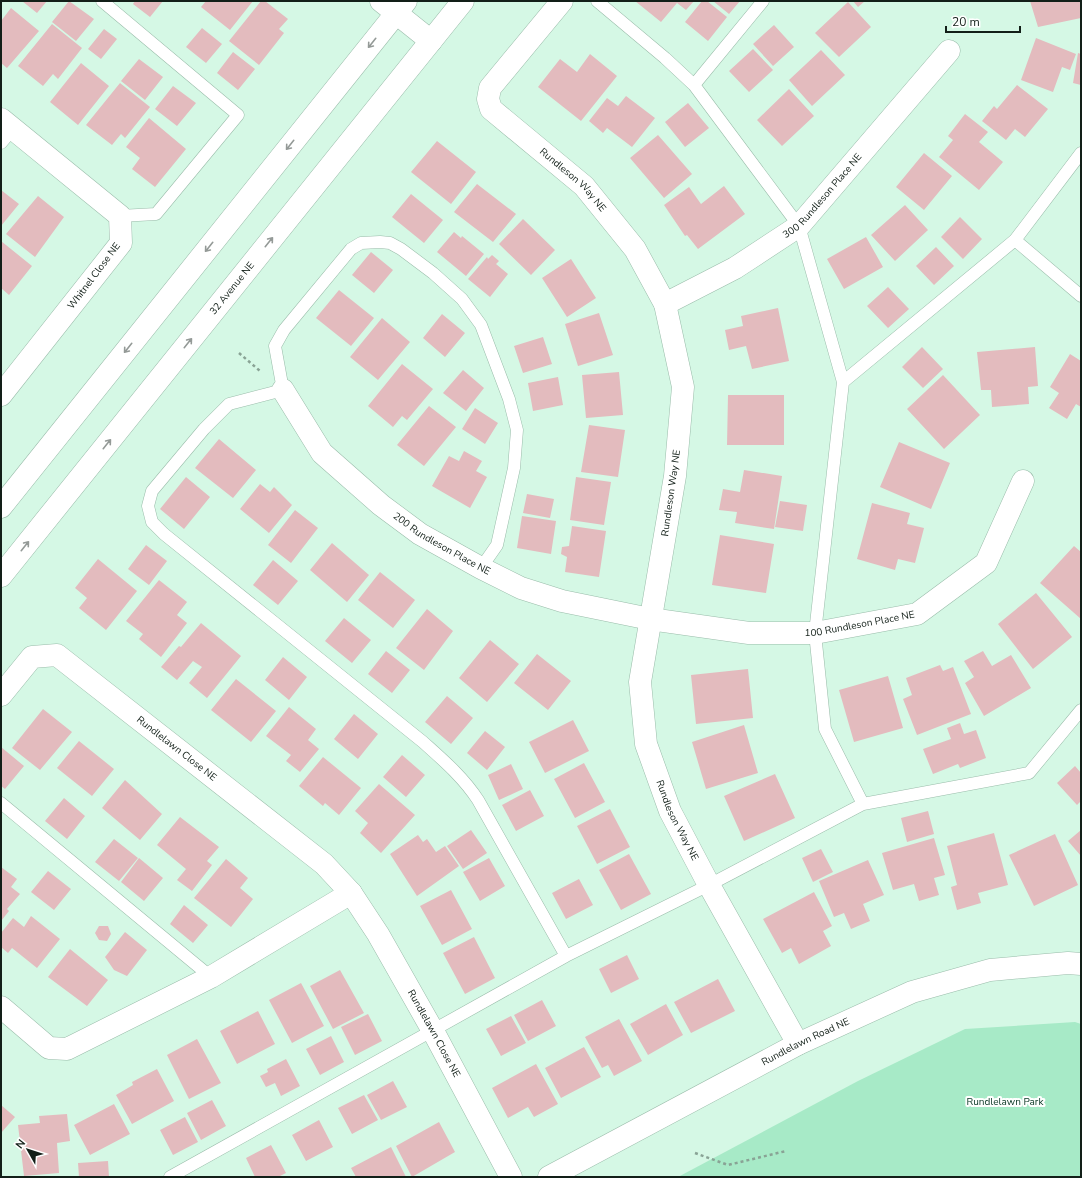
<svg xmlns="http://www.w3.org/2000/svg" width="1082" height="1178" font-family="'Nunito Sans',sans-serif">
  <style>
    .green { fill: #a7eac7 }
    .building { fill: #e3bbbe }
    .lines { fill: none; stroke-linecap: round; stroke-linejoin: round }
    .lane-casing { stroke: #9abcaa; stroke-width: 13 }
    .street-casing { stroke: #9abcaa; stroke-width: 23 }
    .secondary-casing { stroke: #9abcaa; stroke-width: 23 }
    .path { stroke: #89a395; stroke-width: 2.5; stroke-dasharray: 3 3; stroke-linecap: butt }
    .lane { stroke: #fff; stroke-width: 12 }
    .street { stroke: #fff; stroke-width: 22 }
    .secondary { stroke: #fff; stroke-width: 22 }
    .oneway { stroke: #949a97 }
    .labels { text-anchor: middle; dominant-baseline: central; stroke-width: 4; stroke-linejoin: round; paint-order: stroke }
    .street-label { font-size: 10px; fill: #121f18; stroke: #fff }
    .park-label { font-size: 10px; fill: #053320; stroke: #fff }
  </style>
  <rect width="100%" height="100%" fill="#d5f8e5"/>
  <path class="green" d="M1075 1022 1081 1024V1177H678L858 1081 965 1029Z"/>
  <path class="building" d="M22 1H47L37 13Z
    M69 1 94 19 76 41 52 22Z
    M135 1H163L150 17 133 4Z
    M206 1H253L230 30 201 7Z
    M261 1H265L288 19 279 29 284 33 259 65 229 41Z
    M635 1H694L686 10 677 3 661 22Z
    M702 1H707L727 17 708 41 685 22Z
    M713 1H740L729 14Z
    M853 1H865L858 7Z
    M1030 1H1081V18L1038 27Z
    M848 2 871 27 839 57 815 33Z
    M11 8 39 31 7 68 1 63V21Z
    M52 24 82 48 58 79 53 74 43 86 18 66Z
    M774 25 794 47 773 66 753 44Z
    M202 28 222 44 206 63 186 47Z
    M104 29 117 39 101 59 88 49Z
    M1036 38 1076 54 1070 70 1062 67 1053 92 1021 80Z
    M753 49 773 70 749 92 729 71Z
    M821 50 845 75 812 106 789 80Z
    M233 52 255 69 238 90 217 73Z
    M1078 53 1081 54V85L1073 83Z
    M590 54 617 76 581 121 538 87 560 59 577 72Z
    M139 59 163 77 145 100 121 81Z
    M81 63 109 86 78 125 50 102Z
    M120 83 150 107 125 138 121 134 112 145 86 125Z
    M1017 85 1048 109 1025 137 1015 129 1006 140 982 121 994 106 997 109Z
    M173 86 196 103 177 126 155 109Z
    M789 89 814 116 782 146 757 120Z
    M626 96 655 118 632 147 607 128 603 133 589 121 607 98 618 106Z
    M688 103 709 128 685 147 665 122Z
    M965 114 988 132 979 142 1003 162 979 190 939 157 953 140 948 136Z
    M149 118 186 149 155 187 132 169 140 158 126 147Z
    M658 135 692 174 664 198 630 158Z
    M437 141 476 172 451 204 411 172Z
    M924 153 952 176 924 210 896 187Z
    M477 184 516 214 493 242 454 212Z
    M724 186 745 214 698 249 687 235 685 236 664 205 689 187 701 204Z
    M1 190 19 204 1 226Z
    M411 194 443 220 424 243 392 217Z
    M38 196 64 217 35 257 6 234Z
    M905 205 928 230 895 261 871 235Z
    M960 217 982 239 963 259 941 237Z
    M523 219 555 250 531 275 499 244Z
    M454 232 461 238 462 236 484 254 466 276 437 252Z
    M866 237 883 267 844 289 827 259Z
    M1 241 32 266 9 295 1 288Z
    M936 247 954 266 934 285 916 266Z
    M371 252 393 270 374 293 352 275Z
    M492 255 499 261 496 264 508 274 490 297 468 279 487 257 488 259Z
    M571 259 596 298 567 317 542 278Z
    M888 287 909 309 888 328 867 306Z
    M339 290 374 318 351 346 316 318Z
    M778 308 789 361 752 369 746 346 729 350 725 330 743 326 741 316Z
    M599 313 613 355 578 366 565 324Z
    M442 314 465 333 445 357 423 338Z
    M382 318 410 342 378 380 350 357Z
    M543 337 552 364 523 373 514 346Z
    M922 347 943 369 923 388 902 367Z
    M1035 347 1038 386 1028 387 1029 404 992 407 991 390H981L977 352Z
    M1070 354 1081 361V407L1076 404 1067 419 1049 408 1059 393 1050 387Z
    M402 364 433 389 407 420 402 416 393 427 368 406Z
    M463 370 484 388 466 411 443 393Z
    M619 372 623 415 586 418 582 375Z
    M943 375 980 415 944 449 907 409Z
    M558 377 563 405 533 411 528 383Z
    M728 395H784V445H727Z
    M429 406 456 427 424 466 397 445Z
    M475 408 498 423 485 444 462 429Z
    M589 425 625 430 618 477 581 472Z
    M219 439 256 470 233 498 195 468Z
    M899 442 950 463 931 509 880 487Z
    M464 451 482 461 476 471 487 477 470 508 432 486 449 456 459 461Z
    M744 470 782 476 774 529 735 523 737 512 719 510 723 489 740 492Z
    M186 477 210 497 184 529 160 509Z
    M576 477 611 482 604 525 570 520Z
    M260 484 270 492 274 487 292 505 269 533 240 509Z
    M527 494 554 499 550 518 523 513Z
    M780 501 807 505 803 531 775 527Z
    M872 503 910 513 907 524 924 528 915 563 898 559 895 570 857 559Z
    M295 510 318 528 291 563 268 545Z
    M522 516 556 521 551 554 517 548Z
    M572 526 606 531 599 577 565 572 567 557 561 554 562 547 569 546Z
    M720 535 774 544 766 593 712 585Z
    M332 543 369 575 347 602 310 570Z
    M146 545 167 561 149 585 128 569Z
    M1074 546 1081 552V619L1040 583Z
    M98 559 137 591 106 630 79 608 87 598 75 588Z
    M273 560 298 581 278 605 253 585Z
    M380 572 415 600 393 628 358 600Z
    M159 580 187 602 177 615 187 623 161 657 139 639 143 634 126 621Z
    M1036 593 1072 637 1033 669 998 624Z
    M427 609 453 631 424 670 396 648Z
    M344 618 371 640 352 663 325 641Z
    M201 623 241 656 207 698 189 683 202 667 193 661 177 680 161 667 179 646 181 647Z
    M490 640 519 664 487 702 459 678Z
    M386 651 410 670 392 693 368 674Z
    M983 651 992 666 1011 655 1031 688 984 716 965 683 974 677 964 661Z
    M537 654 571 681 548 710 514 683Z
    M283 657 307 677 289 700 265 680Z
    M940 665 943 671 953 667 971 714 917 735 903 699 912 695 906 678Z
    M748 669 753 718 696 724 691 675Z
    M888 676 903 728 854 742 839 690Z
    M236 679 276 711 251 742 211 710Z
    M447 696 473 718 451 744 425 722Z
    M289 707 316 729 308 740 319 749 300 772 286 761 291 755 266 736Z
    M43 709 72 732 40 770 12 748Z
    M354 714 378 734 358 759 334 739Z
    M573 720 589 751 545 773 529 742Z
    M960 723 964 734 976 730 986 758 960 768 958 764 933 774 923 749 951 739 947 728Z
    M744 725 758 773 706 789 692 742Z
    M485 731 505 747 487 770 467 753Z
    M79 741 114 769 92 796 57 768Z
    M1 747 24 766 5 789 1 786Z
    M402 755 425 775 406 797 383 777Z
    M323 757 361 788 339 815 325 803 323 806 299 786Z
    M584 763 605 802 575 818 554 779Z
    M511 764 523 789 499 800 488 775Z
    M1075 766 1081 773V801L1077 805 1057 783Z
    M775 774 795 818 744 841 724 796Z
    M125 780 162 814 140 840 102 808Z
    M379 784 415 815 381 853 360 833 368 823 355 811Z
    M530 790 544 816 516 831 502 805Z
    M64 798 85 816 67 839 45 821Z
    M610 809 630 847 597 864 577 826Z
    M928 811 934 834 907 842 901 818Z
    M180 817 219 847 207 861 212 865 192 891 177 880 186 869 157 845Z
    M471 830 487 853 463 869 447 846Z
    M1081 830V856L1068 841Z
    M994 833 1008 885 978 893 981 903 957 910 951 887 957 885 947 846Z
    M1055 834 1078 885 1034 906 1009 855Z
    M418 835 423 842 427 839 436 852 445 846 459 866 417 896 390 854Z
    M934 838 945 875 934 878 939 895 919 901 914 884 893 890 882 853Z
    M114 839 138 858 119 881 95 862Z
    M821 849 833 872 813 882 802 858Z
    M629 854 651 894 621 910 599 870Z
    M139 858 163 878 144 901 121 882Z
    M489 858 505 886 480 901 463 872Z
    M226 859 248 878 240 888 253 899 231 927 194 898Z
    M868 860 884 895 863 904 870 921 851 929 844 913 834 917 819 881Z
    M1 867 17 879 11 887 20 894 7 909 9 911 1 921Z
    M48 871 71 889 54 910 31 892Z
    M579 879 593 905 566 919 552 893Z
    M451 890 472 929 442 945 420 906Z
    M814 892 832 926 823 931 831 946 799 964 791 948 782 953 763 919Z
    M184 905 208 925 193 943 170 924Z
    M31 916 60 939 37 968 12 948 8 953 1 947V933L13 918 24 927Z
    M99 926H108L111 934 107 941 99 940 95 933Z
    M125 932 147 950 127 976 114 970 105 957Z
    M474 937 495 978 465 994 443 953Z
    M70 949 108 980 87 1006 48 977Z
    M627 955 639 979 611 993 599 969Z
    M340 970 364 1013 333 1029 310 986Z
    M718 979 735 1011 691 1033 674 1002Z
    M301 983 324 1026 292 1043 269 1000Z
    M542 1000 556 1026 528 1041 514 1015Z
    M666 1004 683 1035 648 1055 630 1024Z
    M258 1011 275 1044 237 1064 220 1031Z
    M368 1014 382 1041 355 1055 341 1027Z
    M511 1016 526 1043 501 1056 486 1029Z
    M619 1019 642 1061 614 1076 608 1065 602 1068 585 1037Z
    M331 1036 344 1062 320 1075 306 1049Z
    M197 1039 221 1083 189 1099 167 1055Z
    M584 1047 601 1077 561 1098 545 1068Z
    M286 1059 300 1086 281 1096 275 1083 266 1087 260 1076 268 1072 267 1069Z
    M536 1064 558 1104 534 1117 528 1107 508 1118 492 1088Z
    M157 1069 174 1101 132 1124 116 1095 133 1085 132 1082Z
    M393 1081 407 1107 381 1120 367 1095Z
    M364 1095 378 1120 352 1134 338 1108Z
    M212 1100 226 1126 201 1140 187 1113Z
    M114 1104 130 1134 90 1155 74 1125Z
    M1 1105 15 1117 1 1133Z
    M67 1114 70 1141 57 1143 59 1173 24 1176 18 1125 40 1123 39 1116Z
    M185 1117 198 1142 173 1155 160 1130Z
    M319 1120 333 1147 306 1161 292 1135Z
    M439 1122 455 1152 412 1177 396 1146Z
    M271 1145 286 1173 278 1177H255L246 1158Z
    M391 1147 406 1177H356L351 1168Z
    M108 1161 109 1177H79L78 1163Z"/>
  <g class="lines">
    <defs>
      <path id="lane" d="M102 1 238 115 156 214 120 216
        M597 1 665 58 694 85
        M763 1 694 85 799 226 843 382 815 633 825 729 863 804
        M1 143 13 129
        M1081 153 1015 240 1081 296
        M843 382 1015 240
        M481 568 497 545 514 468 517 430 509 399 481 325 462 299 433 273 401 249 390 243 380 242 361 243 351 249 284 330 275 346 283 390 229 404 204 429 152 491 148 506 152 522 164 534 423 742C443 760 463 777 478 800L566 956
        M1 803 211 977
        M170 1177 566 956 709 885 863 804 1029 773 1081 710"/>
      <g id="street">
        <path d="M381 1 431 41"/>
        <path id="s1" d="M562 1 490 88 488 99 491 109 584 186 635 249 665 304 683 387 675 476 640 682 646 744 670 811 709 885 798 1044"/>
        <path d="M1 119 120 216 121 243 1 395"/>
        <path id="s2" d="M665 304 735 268 799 226 949 51"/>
        <path id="s3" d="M283 390 322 453 381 505 420 534 481 568 521 588 562 601 650 619 749 633H815L917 614 986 563 1023 481"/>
        <path id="s4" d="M1 695 32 657 57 655 324 864 351 893 378 934 433 1031 511 1177"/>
        <path d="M1 1007 49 1048 67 1049 211 977 351 893"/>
        <path id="s5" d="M549 1177 798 1044 912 992 990 970 1068 963 1081 964"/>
      </g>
      <g id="secondary">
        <path d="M1 507 406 1"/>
        <path id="s6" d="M1 576 463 1"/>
      </g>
    </defs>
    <use href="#lane" class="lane-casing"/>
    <use href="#street" class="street-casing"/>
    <use href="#secondary" class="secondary-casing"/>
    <path class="path" d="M239 353 260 371
      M695 1153 728 1165 786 1151"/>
    <use href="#lane" class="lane"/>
    <use href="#street" class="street"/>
    <use href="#secondary" class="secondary"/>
  </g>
  <defs><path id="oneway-shaft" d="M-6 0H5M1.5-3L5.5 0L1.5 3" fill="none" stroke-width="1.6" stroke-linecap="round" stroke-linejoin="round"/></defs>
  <g class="oneway">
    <use href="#oneway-shaft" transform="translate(372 43) rotate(129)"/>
    <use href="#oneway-shaft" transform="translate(290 145) rotate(129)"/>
    <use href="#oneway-shaft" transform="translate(269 242) rotate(-51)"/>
    <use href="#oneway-shaft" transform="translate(209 247) rotate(129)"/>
    <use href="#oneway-shaft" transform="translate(188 343) rotate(-51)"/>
    <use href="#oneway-shaft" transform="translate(128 348) rotate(129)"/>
    <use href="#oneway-shaft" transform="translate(107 444) rotate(-51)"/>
    <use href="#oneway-shaft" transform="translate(25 546) rotate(-51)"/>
  </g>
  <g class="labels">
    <g class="street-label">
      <text stroke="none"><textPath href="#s1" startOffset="243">Rundleson Way NE</textPath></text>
      <text stroke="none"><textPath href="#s2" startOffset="193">300 Rundleson Place NE</textPath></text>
      <text transform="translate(94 276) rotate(-53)">Whitnel Close NE</text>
      <text stroke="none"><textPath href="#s6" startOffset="369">32 Avenue NE</textPath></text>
      <text transform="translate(671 493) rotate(-82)">Rundleson Way NE</text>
      <text stroke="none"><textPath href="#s3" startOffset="225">200 Rundleson Place NE</textPath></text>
      <text stroke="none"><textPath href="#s3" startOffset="660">100 Rundleson Place NE</textPath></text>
      <text stroke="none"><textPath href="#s4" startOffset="226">Rundlelawn Close NE</textPath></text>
      <text stroke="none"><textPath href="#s1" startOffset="927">Rundleson Way NE</textPath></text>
      <text stroke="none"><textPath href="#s4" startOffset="616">Rundlelawn Close NE</textPath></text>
      <text stroke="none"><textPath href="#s5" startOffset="290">Rundlelawn Road NE</textPath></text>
    </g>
    <g class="park-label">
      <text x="1005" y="1102">Rundlelawn Park</text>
    </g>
  </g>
  <rect width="1082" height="1178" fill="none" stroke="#121f18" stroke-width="4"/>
  <g transform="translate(28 1150) rotate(309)" stroke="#ffffff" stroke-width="3" paint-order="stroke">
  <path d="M0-3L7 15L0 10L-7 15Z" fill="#121f18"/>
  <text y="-6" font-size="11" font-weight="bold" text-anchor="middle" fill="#121f18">N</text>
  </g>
  <path d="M946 26v6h74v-6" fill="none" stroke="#121f18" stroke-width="2"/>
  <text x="952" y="26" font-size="12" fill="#121f18" stroke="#ffffff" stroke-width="3" paint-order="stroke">20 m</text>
</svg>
